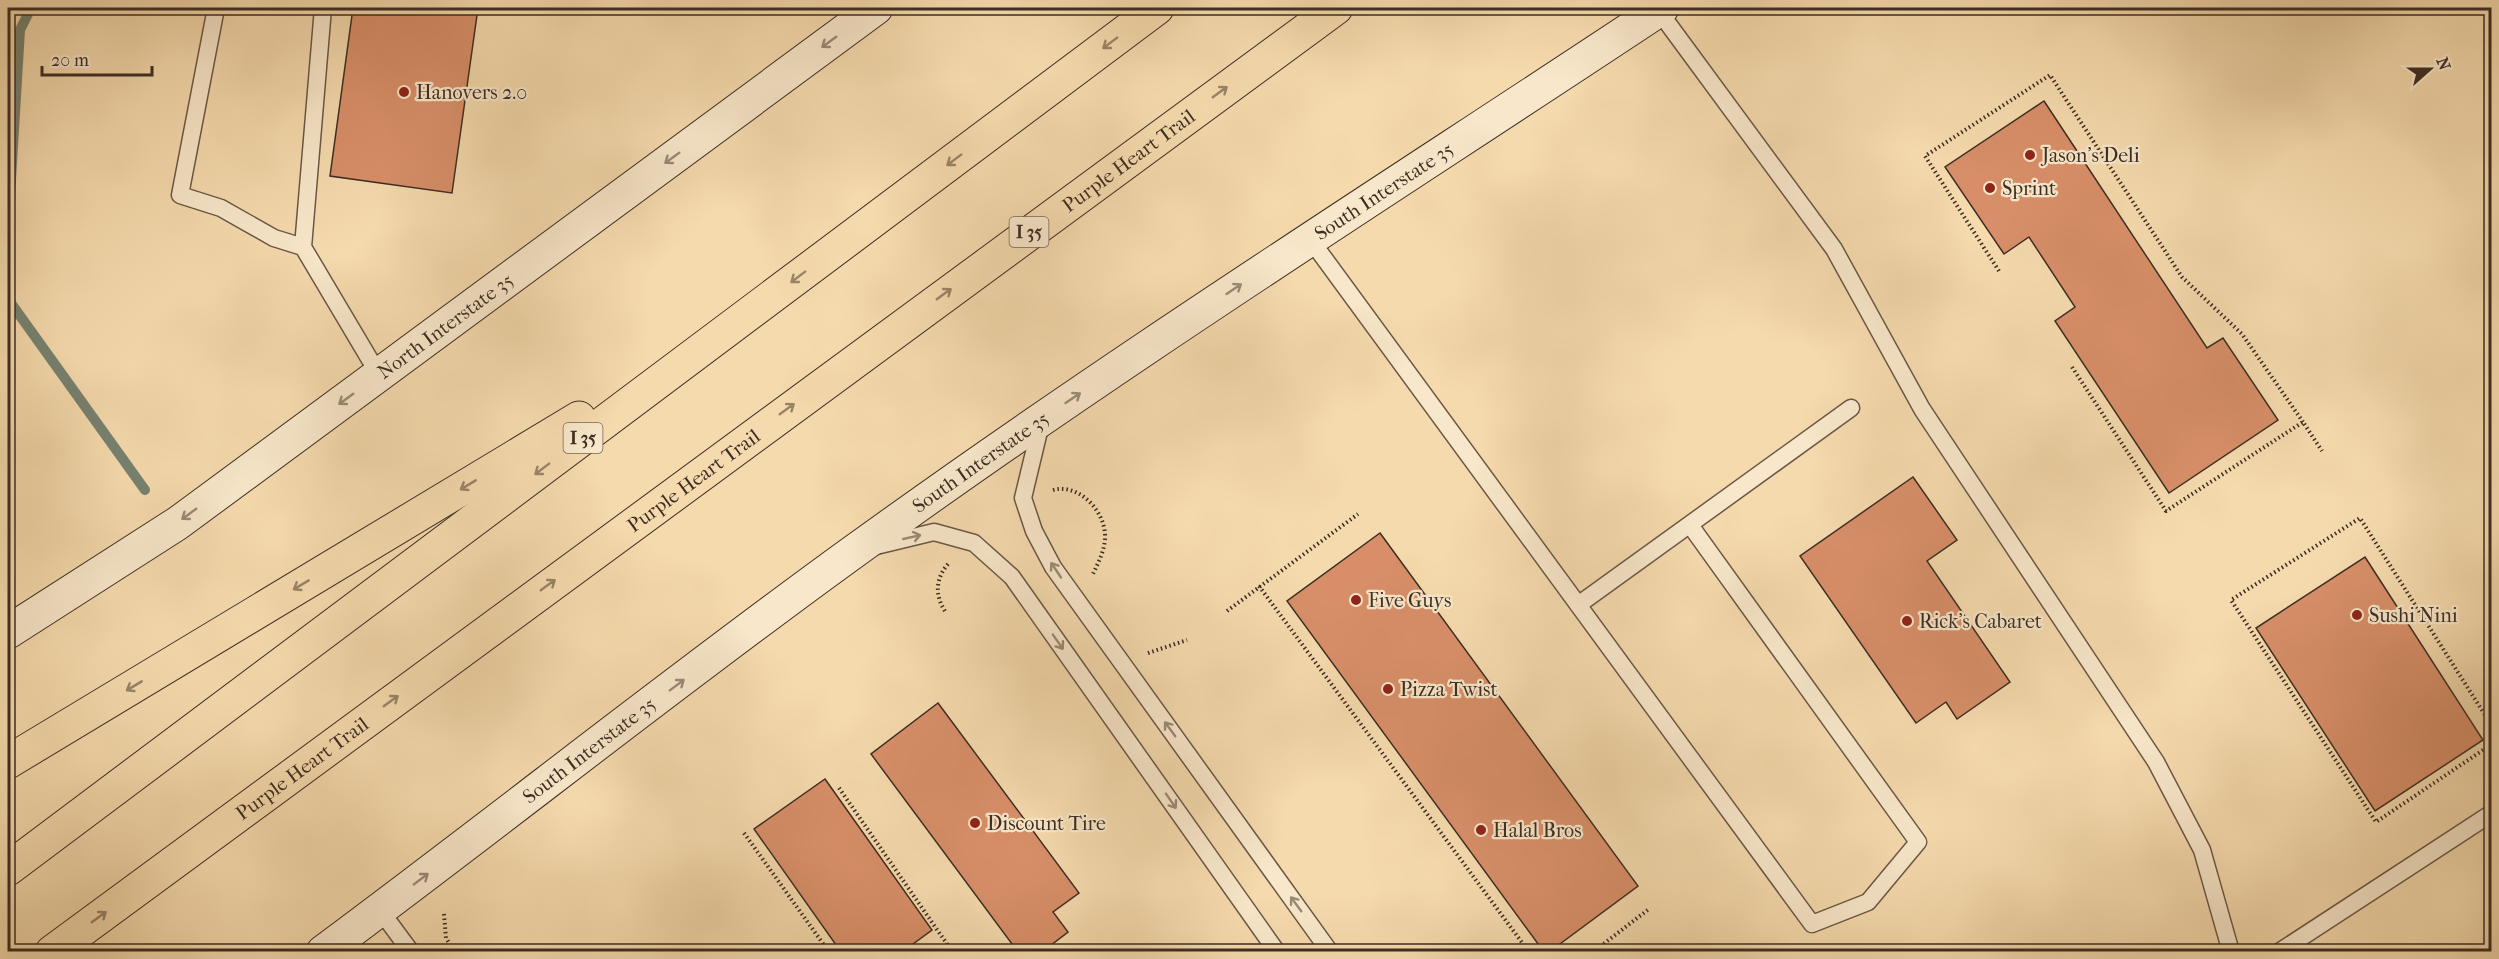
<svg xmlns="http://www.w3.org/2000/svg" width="2499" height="959" font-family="'IM FELL French Canon',serif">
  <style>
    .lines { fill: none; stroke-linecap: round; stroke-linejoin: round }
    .stream { stroke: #778271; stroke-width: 10 }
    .building { fill: #d88f69; stroke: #3d2d23; stroke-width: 1.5 }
    .lane-casing { stroke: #6b5846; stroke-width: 19 }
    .secondary-casing { stroke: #3d2d23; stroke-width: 35 }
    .highway-casing { stroke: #3d2d23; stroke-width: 35 }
    .path { stroke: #3d2d23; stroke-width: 4; stroke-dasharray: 1.5 3; stroke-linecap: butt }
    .lane { stroke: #f8e7ca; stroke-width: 16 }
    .secondary { stroke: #f8e7ca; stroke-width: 33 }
    .highway { stroke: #f5daad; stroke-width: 33 }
    .oneway { stroke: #9a8a76 }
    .oneway2 { stroke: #998468 }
    .poi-dot { fill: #8f2418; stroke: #f8e7ca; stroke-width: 2 }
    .labels { text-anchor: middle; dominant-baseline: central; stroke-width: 4.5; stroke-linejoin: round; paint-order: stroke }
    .shield { fill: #f8e7ca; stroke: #756555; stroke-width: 1.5 }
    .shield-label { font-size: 18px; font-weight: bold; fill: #3d2d23 }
    .poi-label { font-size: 20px; fill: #3d2d23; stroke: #f8e7ca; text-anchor: start }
    .street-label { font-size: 20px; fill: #3d2d23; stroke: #f8e7ca }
  </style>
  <rect width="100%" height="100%" fill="#f5daad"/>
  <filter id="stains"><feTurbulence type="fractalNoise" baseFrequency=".00333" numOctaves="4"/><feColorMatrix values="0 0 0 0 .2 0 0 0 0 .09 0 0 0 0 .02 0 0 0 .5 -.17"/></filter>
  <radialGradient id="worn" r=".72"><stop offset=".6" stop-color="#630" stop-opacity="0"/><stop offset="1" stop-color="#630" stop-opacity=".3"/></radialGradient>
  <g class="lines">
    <path class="stream" d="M8 229 20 30 31 8
      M8 299 145 490"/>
  </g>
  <path class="building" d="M353 8H478L452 193 330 176Z
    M2044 101 2207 348 2223 338 2278 420 2169 493 2055 321 2075 307 2029 237 2004 254 1945 167Z
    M1913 477 1957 540 1927 561 2010 682 1957 719 1946 702 1916 723 1800 556Z
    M1380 533 1638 886 1549 952H1544L1287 601Z
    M2365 557 2483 740 2375 811 2256 628Z
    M938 703 1079 893 1053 912 1068 932 1042 952H1018L871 754Z
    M825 779 932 930 902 952H841L754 829Z"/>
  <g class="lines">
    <defs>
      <path id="lane" d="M216 8 180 195 221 208 274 238 303 247
        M323 8 303 247 379 375
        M1658 10 1834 249 1922 409 2156 762 2202 850 2231 952
        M1310 239 1812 924 1868 902 1918 842 1690 525
        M1041 423 1023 498 1034 531 1053 567 1330 952
        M876 546 934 532 974 543 1012 577 1277 952
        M1578 605 1851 408
        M380 910 411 952
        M2279 952 2492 813"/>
      <g id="secondary">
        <path id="s1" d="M8 632 178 523 876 8"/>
        <path id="s2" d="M323 952C502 819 676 680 856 550 1118 360 1392 187 1662 8"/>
      </g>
      <g id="highway">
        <path d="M8 762 579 418"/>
        <path d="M8 869 1157 8"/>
        <path id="s3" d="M52 952 1336 8"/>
      </g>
    </defs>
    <use href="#lane" class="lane-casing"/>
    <use href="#secondary" class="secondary-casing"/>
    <use href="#highway" class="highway-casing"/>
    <path class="path" d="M1999 271 1925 156 2050 75 2182 277 2242 334 2303 422
      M2072 367 2166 511 2303 422 2322 451
      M1053 490C1079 483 1105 511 1105 536 1105 551 1098 563 1092 576
      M1259 586 1529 952
      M945 611C934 594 936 577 949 563
      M1227 611 1358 514
      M1148 653 1187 640
      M2492 726 2360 518 2231 600 2376 822 2492 744
      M839 788 947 944 936 952
      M744 833 829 952
      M444 914 446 938 454 952
      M1593 952 1649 909"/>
    <use href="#lane" class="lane"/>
    <use href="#secondary" class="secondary"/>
    <use href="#highway" class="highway"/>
  </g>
  <defs><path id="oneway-shaft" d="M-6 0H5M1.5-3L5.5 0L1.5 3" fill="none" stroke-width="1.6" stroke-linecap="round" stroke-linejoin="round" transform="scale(1.5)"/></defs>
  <g class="oneway">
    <use href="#oneway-shaft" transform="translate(829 42) rotate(144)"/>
    <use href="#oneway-shaft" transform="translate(672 158) rotate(144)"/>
    <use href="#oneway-shaft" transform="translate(1234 289) rotate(-34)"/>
    <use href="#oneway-shaft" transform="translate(1073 398) rotate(-34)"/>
    <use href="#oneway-shaft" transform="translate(346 399) rotate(144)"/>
    <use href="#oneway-shaft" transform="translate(189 514) rotate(144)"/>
    <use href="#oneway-shaft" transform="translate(912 537) rotate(-13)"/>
    <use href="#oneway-shaft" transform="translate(1056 570) rotate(-124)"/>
    <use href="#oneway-shaft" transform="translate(1058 642) rotate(55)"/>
    <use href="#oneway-shaft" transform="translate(677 685) rotate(-37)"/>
    <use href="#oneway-shaft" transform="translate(1170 729) rotate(-126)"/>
    <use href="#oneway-shaft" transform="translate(1171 801) rotate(55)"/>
    <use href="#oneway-shaft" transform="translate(421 879) rotate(-37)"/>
    <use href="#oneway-shaft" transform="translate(1296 904) rotate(-126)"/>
  </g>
  <g class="oneway2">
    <use href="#oneway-shaft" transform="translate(1110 43) rotate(143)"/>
    <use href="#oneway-shaft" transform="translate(1220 92) rotate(-36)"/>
    <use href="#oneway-shaft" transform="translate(954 160) rotate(143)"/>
    <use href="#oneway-shaft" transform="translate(798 277) rotate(143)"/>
    <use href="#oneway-shaft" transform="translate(944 294) rotate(-36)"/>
    <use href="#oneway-shaft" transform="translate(787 409) rotate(-36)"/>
    <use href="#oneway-shaft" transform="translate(542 469) rotate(143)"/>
    <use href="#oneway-shaft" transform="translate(468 485) rotate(149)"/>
    <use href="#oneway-shaft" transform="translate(301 585) rotate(149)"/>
    <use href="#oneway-shaft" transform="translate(548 585) rotate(-36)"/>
    <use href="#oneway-shaft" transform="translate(134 686) rotate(149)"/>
    <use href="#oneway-shaft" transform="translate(391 701) rotate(-36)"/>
    <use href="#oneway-shaft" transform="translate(99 917) rotate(-36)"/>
  </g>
  <g class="poi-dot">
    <circle cx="404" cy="92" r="6"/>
    <circle cx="2030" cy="155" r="6"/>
    <circle cx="1990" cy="188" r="6"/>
    <circle cx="1356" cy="600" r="6"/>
    <circle cx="2357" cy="615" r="6"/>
    <circle cx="1907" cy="621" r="6"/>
    <circle cx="1388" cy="689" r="6"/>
    <circle cx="975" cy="823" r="6"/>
    <circle cx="1481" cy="830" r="6"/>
  </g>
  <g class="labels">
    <g class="shield">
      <rect x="1009.5" y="217" width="39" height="30" rx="4.5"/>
      <rect x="563.5" y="423" width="39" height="30" rx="4.5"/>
    </g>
    <g class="shield-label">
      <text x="1029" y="232">I 35</text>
      <text x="583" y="438">I 35</text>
    </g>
    <g class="poi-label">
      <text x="416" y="92">Hanovers 2.0</text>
      <text x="2042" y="155">Jason's Deli</text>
      <text x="2002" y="188">Sprint</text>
      <text x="1368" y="600">Five Guys</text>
      <text x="2369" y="615">Sushi Nini</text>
      <text x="1919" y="621">Rick's Cabaret</text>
      <text x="1400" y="689">Pizza Twist</text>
      <text x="987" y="823">Discount Tire</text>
      <text x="1493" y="830">Halal Bros</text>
    </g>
    <g class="street-label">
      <text stroke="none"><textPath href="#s3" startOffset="1336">Purple Heart Trail</textPath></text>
      <text stroke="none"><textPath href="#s2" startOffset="1306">South Interstate 35</textPath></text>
      <text stroke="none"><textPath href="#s1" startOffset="534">North Interstate 35</textPath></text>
      <text stroke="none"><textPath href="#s2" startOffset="820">South Interstate 35</textPath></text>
      <text stroke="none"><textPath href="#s3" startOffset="796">Purple Heart Trail</textPath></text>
      <text stroke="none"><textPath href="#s2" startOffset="334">South Interstate 35</textPath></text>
      <text stroke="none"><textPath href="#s3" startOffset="310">Purple Heart Trail</textPath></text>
    </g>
  </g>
  <rect width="2499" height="959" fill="none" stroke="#f5daad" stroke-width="30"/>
  <rect x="9" y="9" width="2481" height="941" fill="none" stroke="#3d2d23" stroke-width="3"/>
  <rect x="15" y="15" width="2469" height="929" fill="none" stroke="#3d2d23" stroke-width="1.5"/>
  <g transform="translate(2430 69) rotate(69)" stroke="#f8e7ca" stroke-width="4.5" paint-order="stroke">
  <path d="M0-4.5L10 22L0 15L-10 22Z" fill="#3d2d23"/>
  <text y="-9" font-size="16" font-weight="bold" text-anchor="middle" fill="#3d2d23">N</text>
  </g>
  <path d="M42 66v9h110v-9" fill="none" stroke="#3d2d23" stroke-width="3"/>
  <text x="51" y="66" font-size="18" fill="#3d2d23" stroke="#f8e7ca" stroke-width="4.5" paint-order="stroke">20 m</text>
  <rect width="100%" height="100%" filter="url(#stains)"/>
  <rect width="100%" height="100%" fill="url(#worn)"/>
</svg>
